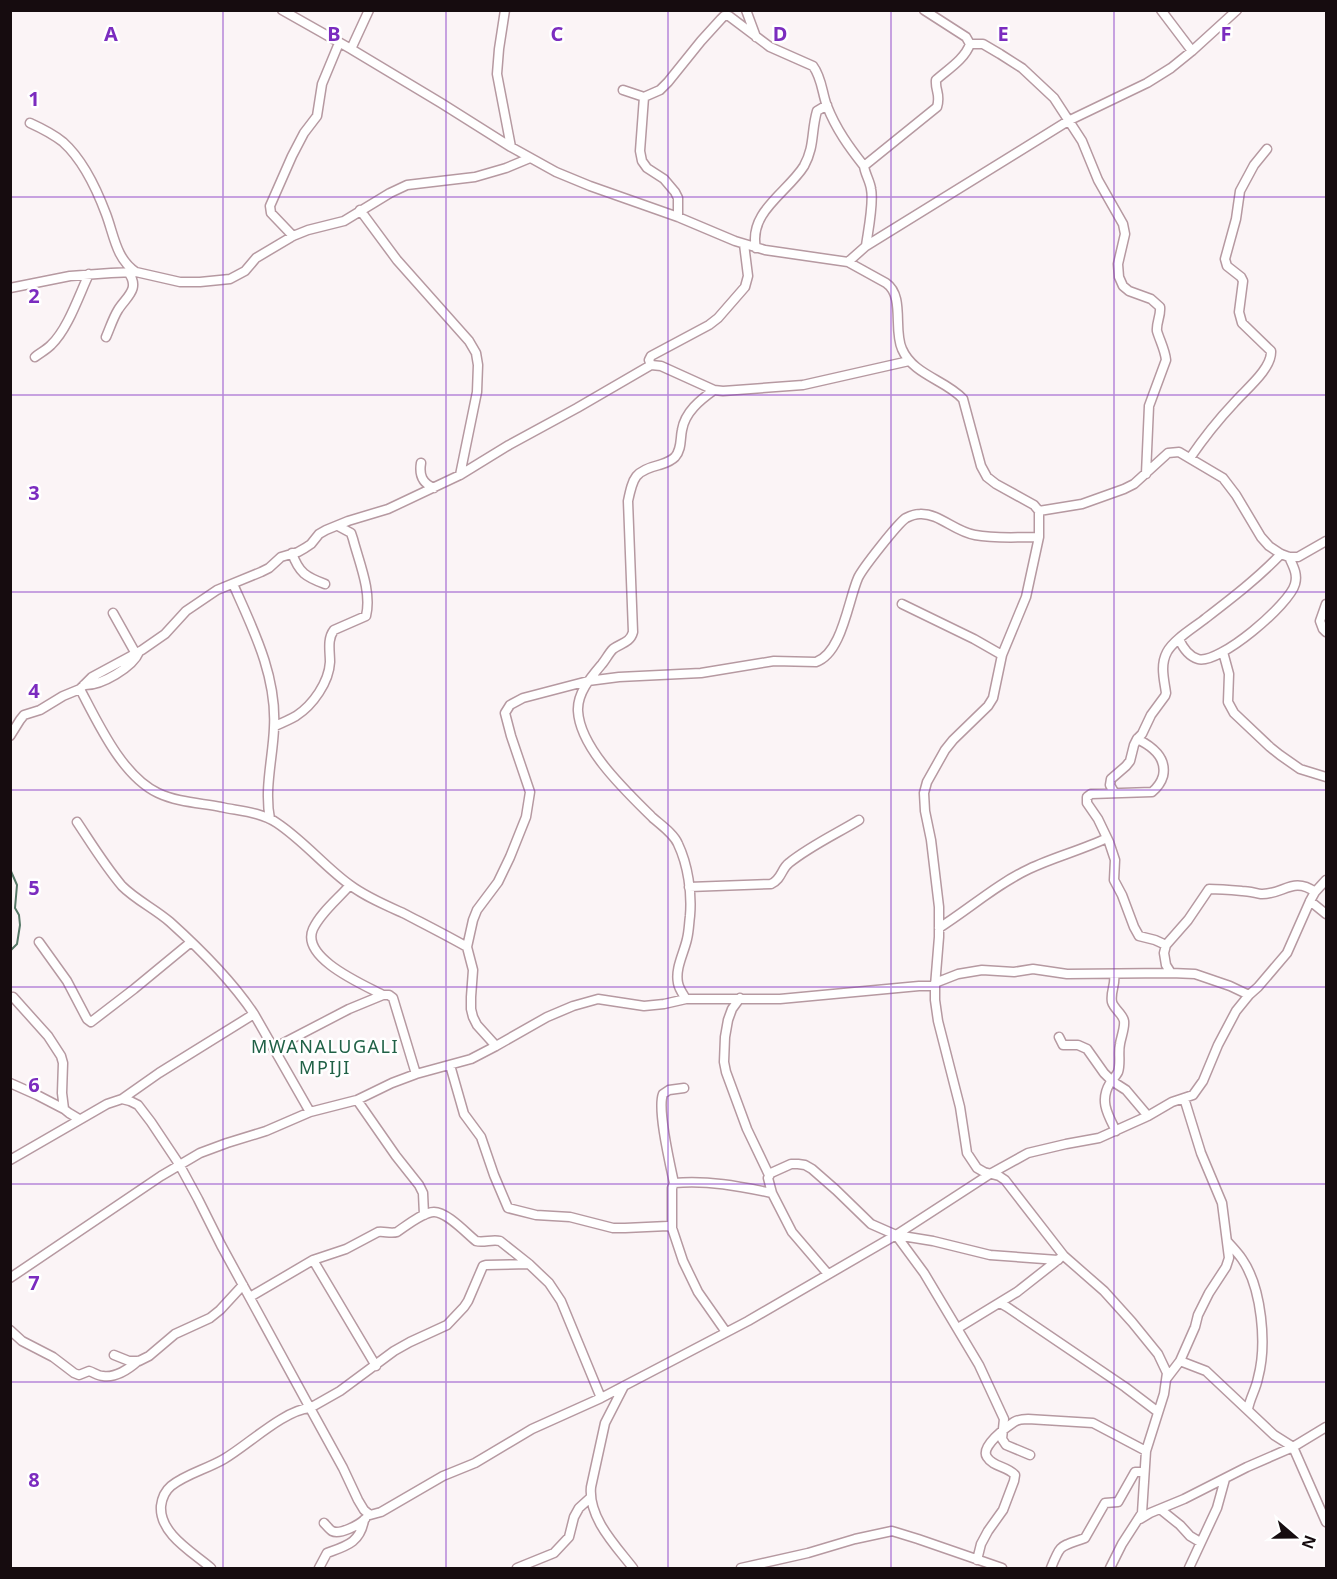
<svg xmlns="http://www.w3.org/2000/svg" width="1337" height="1579" font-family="'Noto Sans',sans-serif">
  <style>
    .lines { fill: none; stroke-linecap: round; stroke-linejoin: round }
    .stream { stroke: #567867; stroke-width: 2 }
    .minor-casing { stroke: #b699a1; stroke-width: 11 }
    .minor { stroke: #fff; stroke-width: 8 }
    .grid { fill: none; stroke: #7b2cbf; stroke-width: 1.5; stroke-opacity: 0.55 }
    .labels { text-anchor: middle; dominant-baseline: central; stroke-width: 5; stroke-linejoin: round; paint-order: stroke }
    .quarter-label { font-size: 18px; letter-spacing: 1.5px; fill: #206146; stroke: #fff }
    .grid-label { font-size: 20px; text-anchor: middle; font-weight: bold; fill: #7b2cbf; stroke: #fff; stroke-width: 5; stroke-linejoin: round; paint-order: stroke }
  </style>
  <rect width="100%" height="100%" fill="#fbf4f6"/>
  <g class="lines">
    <path class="stream" d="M10 869 17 885 15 908 19 915 20 925 17 944 10 951"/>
    <defs>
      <path id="minor" d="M282 10 351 49 441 103 511 147 556 172 590 186 678 217 735 241 765 250 848 262 886 283C905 296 893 330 902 349 913 375 946 380 963 399L981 466 987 477 996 484 1034 505 1039 511V537L1026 597 1002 655 993 698 988 706 953 740 945 750 927 782 924 793 925 811 931 840 939 907V937L935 986V1000L938 1021 960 1107 967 1153 977 1168 984 1172 999 1176 1005 1180 1064 1256 1104 1291 1132 1322 1158 1354 1167 1373 1164 1394 1146 1451 1142 1513 1122 1544 1110 1568
        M505 10 499 49 497 74 511 147
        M746 10 756 37
        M1161 10 1192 51
        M970 44H983L1000 54 1022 68 1054 98 1082 141 1098 180 1123 224 1125 234 1118 264 1119 277 1123 286 1129 291 1151 299 1160 307C1161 316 1156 323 1157 331 1160 341 1165 350 1166 360L1149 406 1146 474
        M351 49 369 10
        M623 90 644 97 660 90 668 82 701 41 721 19 724 16H729L770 47 813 66C822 78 822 93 827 106 836 129 849 147 864 166
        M644 97 640 151 642 161 647 168 664 179 675 192 678 198V217
        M30 123C41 128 53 134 63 142 83 160 97 190 106 214 114 235 116 259 136 272
        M360 210 397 260 469 341 476 353 478 365 477 392 460 475
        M293 236 271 213 270 206 292 156 304 133 317 116 322 84 339 43
        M866 246C868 231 874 203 871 189 870 181 865 174 864 166L937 107C941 94 935 91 936 80 947 70 965 59 970 44L966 37 924 10
        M756 248C748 212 788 192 804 166 815 146 811 131 817 111L827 105
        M848 262 866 246 1068 121 1147 83 1171 68 1192 51 1237 10
        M10 288 70 276 111 273 136 272 180 282H200L230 279 245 271 256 258 293 236 308 230 344 221 390 193 407 185 475 177 506 168 530 158
        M106 337C110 328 113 318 118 310 126 297 141 289 128 272
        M35 357C40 353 46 350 51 345 68 329 79 295 89 274
        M651 365 649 360 651 356 709 325 718 318 745 287 748 276 744 244
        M1190 458C1203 439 1218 420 1234 403 1245 390 1272 369 1271 351L1242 323 1239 312 1243 281 1241 277 1227 266 1225 259 1236 219 1240 191 1254 165 1267 149
        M421 463C419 475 422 483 434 488
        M1039 511 1082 504 1124 489 1134 484 1168 453 1179 452 1223 478 1236 495 1261 537 1269 546 1281 554 1289 557H1298L1326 541
        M292 553C299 573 306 577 325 584
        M233 584C253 629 277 676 274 728 273 757 264 789 270 819
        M902 604 974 639 1002 655
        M1326 604 1320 621 1323 629 1326 632
        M113 613 136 654
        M1179 639C1183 648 1188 656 1198 659 1219 665 1290 604 1295 584 1298 574 1293 566 1289 557
        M1223 652 1229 674 1228 702 1234 713 1270 747 1280 755 1300 769 1326 777
        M84 685C101 686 133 667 139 652
        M80 689C98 723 122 776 158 793 177 802 200 803 221 807 239 811 261 812 277 823 304 841 325 867 350 885 366 897 385 905 403 913 424 924 446 935 467 947
        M275 726C282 723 289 720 296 716 313 705 329 682 330 662 330 651 327 639 334 630L366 616C372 592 359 562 353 539L351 533 338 526
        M10 736 20 720 24 715 40 710 63 696 80 689 92 677 142 650 165 634 186 611 217 590 261 572 269 568 281 557 298 552 305 548 311 544 319 534 326 530 348 521 388 509 460 475 509 445 577 408 651 365 661 366 714 390 723 391 803 385 909 361
        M1137 739C1152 746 1167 758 1163 776 1161 783 1158 787 1152 792L1091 794 1087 797V803L1098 819 1109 842 1115 860 1114 880 1122 895 1134 927 1139 936 1155 940 1166 945
        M1114 792 1110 785 1111 779 1126 766 1130 761 1134 745 1137 739 1142 734 1151 715 1165 696 1166 693C1164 679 1160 665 1167 652 1174 639 1195 627 1206 618 1232 598 1258 578 1281 554
        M77 822C91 843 105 866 122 886 136 900 155 909 170 922 200 949 232 981 254 1014L310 1112
        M350 885C338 899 321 912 313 929 300 958 364 985 383 995
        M689 887 771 884C782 879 781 869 789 863 810 846 836 834 859 820
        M1310 901 1326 914
        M939 928C969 909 997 884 1029 869 1054 857 1082 850 1107 838
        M39 942 67 981 87 1019 91 1022 134 989 191 942
        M1171 973 1166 965 1164 953 1166 945 1188 920 1209 889C1220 889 1231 890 1242 891 1248 891 1255 893 1261 894 1283 895 1293 876 1315 892
        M1114 975C1116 984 1110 992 1112 1002 1114 1009 1123 1014 1124 1021 1125 1028 1121 1037 1120 1044 1118 1053 1121 1063 1118 1072 1116 1076 1112 1080 1110 1083 1099 1101 1108 1115 1116 1131
        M935 983 958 974 982 970 1014 972 1033 969 1067 974 1171 973 1195 974 1230 986 1249 995
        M13 997 48 1036 61 1056 63 1063 62 1093 64 1109 69 1113 79 1119
        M740 998 732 1009 728 1020 725 1037 724 1062 726 1072 747 1129 769 1175
        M686 999C683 994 679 989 678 983 675 968 684 953 687 939 689 931 689 923 690 916 692 893 688 865 678 844 674 834 661 825 653 818 628 793 580 749 578 711 577 693 591 677 602 664 606 659 609 653 613 649 621 643 630 643 633 632L628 501C633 477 635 471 659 465 665 463 670 462 675 457 682 449 680 439 682 430 685 412 700 400 714 390
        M1059 1037 1063 1045H1078L1087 1049 1104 1073 1112 1081 1126 1090 1148 1116
        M496 1046 477 1025 473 1017 471 1009V997L473 970 467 947 473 920 477 910 498 882 510 857 526 817 530 792 511 736 505 713 510 705 523 698 588 681 619 677 701 673 774 661 816 662C842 653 848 601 858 578 862 569 898 523 906 518 910 516 916 514 920 514 939 513 955 532 975 535 996 539 1018 537 1039 537
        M274 1048 349 1009 383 995H389L393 998 416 1074
        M450 1065 464 1114 481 1137 494 1175 508 1208 536 1215 570 1217 613 1228H625L668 1226 672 1228 683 1261 698 1292 726 1332
        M10 1083 37 1095 64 1109
        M122 1099 159 1073 254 1014
        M357 1100 396 1156 419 1185 423 1193 424 1215
        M10 1160 107 1104 122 1099 130 1101 138 1105 151 1122 179 1164 198 1199 221 1245 310 1408 340 1391 394 1351 410 1342 447 1325 464 1307 468 1301 483 1266 486 1265 529 1264
        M674 1183C670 1164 657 1109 663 1094L669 1090 684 1088
        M772 1193 768 1178 771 1173 791 1164H798L805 1165 812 1169 836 1190 871 1224 896 1235 933 1241 990 1255 1058 1260
        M672 1228V1188L674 1183C708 1180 738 1186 772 1193L792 1232 828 1274
        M896 1235 924 1273 979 1365 1004 1419 1002 1439 1006 1445 1030 1455
        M1227 1241C1232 1247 1238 1253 1242 1259 1262 1288 1267 1345 1258 1378 1256 1389 1250 1398 1248 1409
        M313 1260 376 1366
        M10 1278 161 1176 200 1153 227 1143 266 1131 310 1112 357 1100 392 1083 416 1074 471 1059 496 1046 547 1017 573 1006 598 999 644 1006 664 1004 686 999H780L919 986H935
        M250 1297 313 1260 346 1249 378 1232C384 1231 391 1234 397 1232 406 1226 423 1212 434 1212 447 1212 466 1233 476 1241 484 1243 492 1239 500 1241L529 1264 549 1283 561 1301 601 1398
        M1000 1303 1007 1307 1125 1387 1158 1412
        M958 1328 1017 1292 1059 1259
        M10 1330 22 1341 53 1357 74 1373 79 1375 89 1371C93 1372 98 1376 103 1376 115 1378 129 1369 138 1361
        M114 1355 129 1361H139L149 1356 175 1334 210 1318 220 1310 243 1285
        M1180 1361 1206 1371 1274 1435 1293 1447 1326 1522
        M1167 1378 1180 1361 1195 1327 1198 1315 1209 1293 1226 1267 1229 1258 1222 1203 1201 1153 1184 1098
        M624 1386 605 1423 591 1487C588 1518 616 1546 633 1568
        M1160 1509 1180 1525 1190 1536 1200 1542
        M1140 1519 1150 1513 1184 1499 1247 1467 1293 1447 1326 1427
        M324 1523C325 1524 330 1530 332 1531 340 1535 359 1525 365 1519
        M977 1560 981 1544 988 1531 1003 1510 1014 1481 1015 1475C1007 1466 993 1467 987 1457 980 1447 1006 1427 1014 1422 1019 1419 1023 1419 1028 1419L1093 1423 1146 1451
        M211 1568C194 1553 159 1534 161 1506 162 1498 165 1491 171 1486 186 1474 207 1469 224 1459 248 1445 284 1410 310 1408L343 1468 358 1500 364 1510 370 1515 381 1512 443 1476 475 1463 532 1429 601 1398 748 1321 896 1235 990 1174 1028 1153 1066 1144 1099 1138 1148 1116 1172 1102 1193 1095 1203 1081 1218 1045 1236 1011 1249 995 1258 987 1287 953 1310 901 1315 892 1326 880
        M319 1568 327 1553C346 1546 360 1543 364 1520
        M517 1568 554 1553 569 1537 574 1517 579 1508 590 1498
        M741 1568 808 1553 855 1539 892 1531 918 1539 1002 1568
        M1051 1568C1061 1543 1060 1547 1085 1538L1105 1503 1118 1502 1135 1472H1144
        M1189 1568 1217 1508 1225 1479"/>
    </defs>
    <use href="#minor" class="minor-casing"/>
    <use href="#minor" class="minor"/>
  </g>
  <path class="grid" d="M223 10V1568M446 10V1568M668 10V1568M891 10V1568M1114 10V1568M10 197H1326M10 395H1326M10 592H1326M10 790H1326M10 987H1326M10 1184H1326M10 1382H1326"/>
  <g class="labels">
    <g class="quarter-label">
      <text x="325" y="1046">MWANALUGALI<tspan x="325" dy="21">MPIJI</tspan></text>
    </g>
  </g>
  <g class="grid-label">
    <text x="111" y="41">A</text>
    <text x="334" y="41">B</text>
    <text x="557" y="41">C</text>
    <text x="780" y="41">D</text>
    <text x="1003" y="41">E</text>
    <text x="1226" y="41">F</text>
    <text x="34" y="106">1</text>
    <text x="34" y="303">2</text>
    <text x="34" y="500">3</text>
    <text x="34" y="698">4</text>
    <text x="34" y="895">5</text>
    <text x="34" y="1092">6</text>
    <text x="34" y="1290">7</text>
    <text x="34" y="1487">8</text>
  </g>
  <rect width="1337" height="1579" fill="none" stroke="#160c0f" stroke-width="24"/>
  <g transform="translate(1295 1537) rotate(110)" stroke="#ffffff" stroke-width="4.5" paint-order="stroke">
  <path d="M0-4.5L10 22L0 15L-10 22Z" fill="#160c0f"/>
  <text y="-9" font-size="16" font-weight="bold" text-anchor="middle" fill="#160c0f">N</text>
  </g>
</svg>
